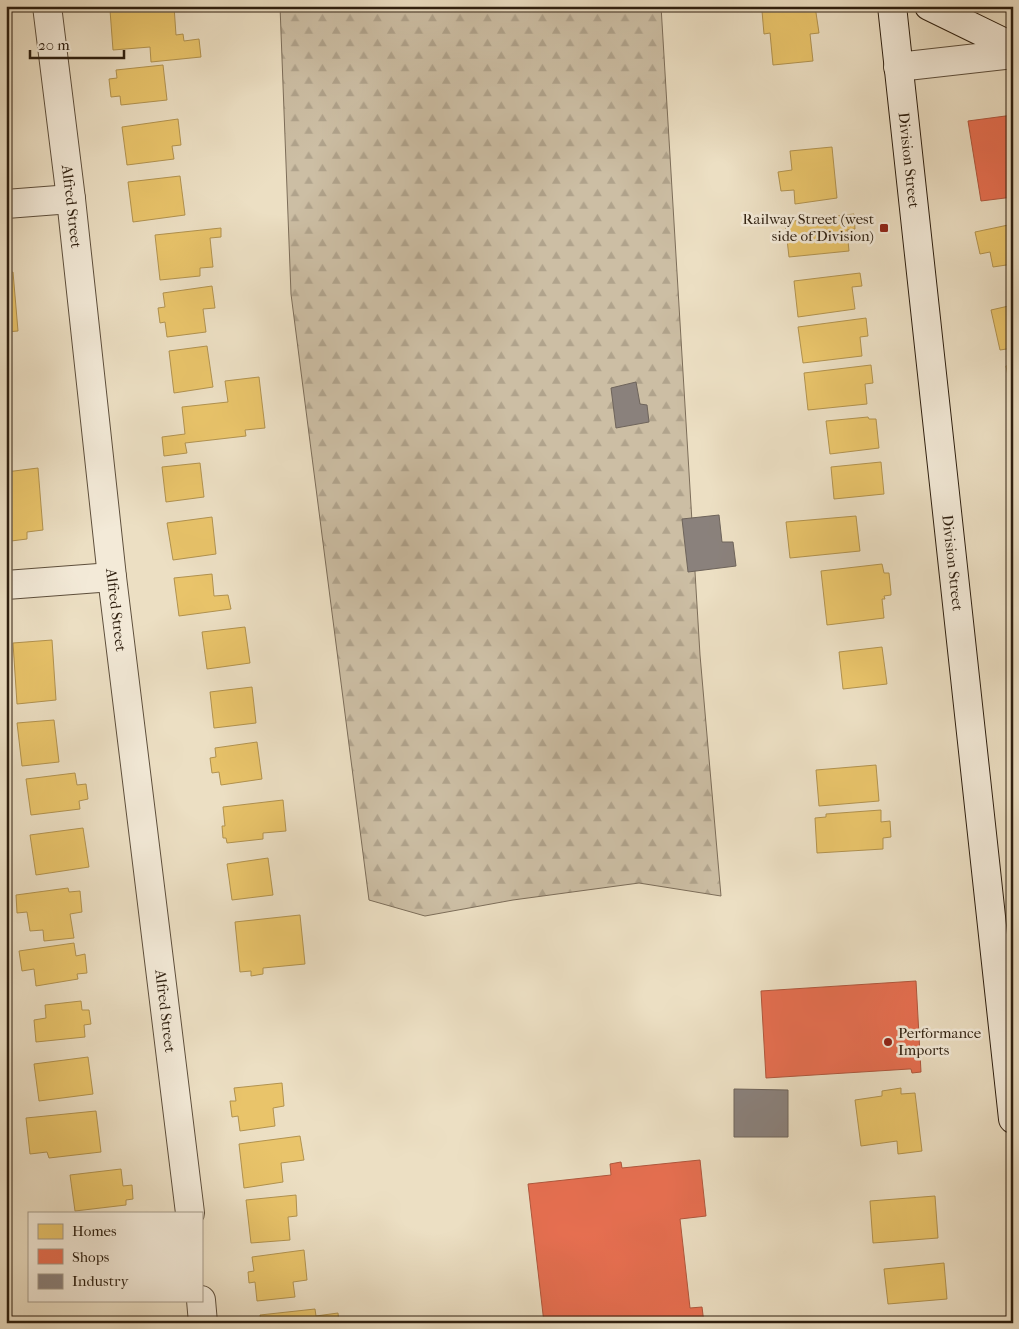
<svg xmlns="http://www.w3.org/2000/svg" width="1019" height="1329" font-family="'IM FELL French Canon',serif">
  <style>
    .forest { fill: url(#forest-firs); stroke: #7d6e5a }
    .homes { fill: #e9c46a; stroke: #b1924f }
    .shops { fill: #e76f51; stroke: #b0573d }
    .industry { fill: #8a817c; stroke: #6e645b }
    .lines { fill: none; stroke-linecap: round; stroke-linejoin: round }
    .minor-casing { stroke: #5e4f3c; stroke-width: 30 }
    .tertiary-casing { stroke: #5e4f3c; stroke-width: 30 }
    .secondary-casing { stroke: #2e1f0f; stroke-width: 30 }
    .minor { stroke: #f3ead8; stroke-width: 28 }
    .tertiary { stroke: #f3ead8; stroke-width: 28 }
    .secondary { stroke: #f3ead8; stroke-width: 28 }
    .poi-dot { fill: #8f2418; stroke: #f3ead8; stroke-width: 2 }
    .labels { text-anchor: middle; dominant-baseline: central; stroke-width: 5; stroke-linejoin: round; paint-order: stroke }
    .street-label { font-size: 15px; fill: #2e1f0f; stroke: #f3ead8 }
    .poi-label { font-size: 15px; fill: #2e1f0f; stroke: #f3ead8; text-anchor: end }
  </style>
  <defs>
    <pattern id="forest-firs" width="22" height="20" patternUnits="userSpaceOnUse" patternTransform="scale(1.25)"><rect width="22" height="20" fill="#ccbea4"/><path d="M5 1l3.5 6h-7zM16 11l3.5 6h-7z" fill="#b0a38c"/></pattern>
  </defs>
  <rect width="100%" height="100%" fill="#ecdfc3"/>
  <filter id="stains"><feTurbulence type="fractalNoise" baseFrequency=".004" numOctaves="4"/><feColorMatrix values="0 0 0 0 .2 0 0 0 0 .09 0 0 0 0 .02 0 0 0 .5 -.17"/></filter>
  <radialGradient id="worn" r=".72"><stop offset=".6" stop-color="#630" stop-opacity="0"/><stop offset="1" stop-color="#630" stop-opacity=".3"/></radialGradient>
  <path class="forest" d="M280 6H661L700 655 721 896 639 883 513 900 425 916 369 900 291 294Z"/>
  <path class="homes" d="M154 6H174L176 35 183 34 184 41 199 39 201 57 151 62 150 47 113 50 110 10Z
    M815 6 819 33 810 34 813 61 773 65 770 33 764 34 762 11Z
    M163 65 167 100 121 105 120 96 111 97 109 79 117 78 116 70Z
    M178 119 181 145 172 146 174 159 127 165 122 127Z
    M832 147 837 198 795 204 794 190 781 191 778 172 792 170 790 151Z
    M180 176 185 215 133 222 128 182Z
    M854 214 855 229 847 230 849 251 789 257 785 222Z
    M1013 224V264L993 267 990 252 980 254 975 232Z
    M221 228V237L210 238 213 267 200 268V276L160 280 155 235Z
    M13 272 18 331 6 332V273Z
    M860 273 862 286 852 287 855 309 798 317 794 281Z
    M212 286 215 308 203 309 206 332 167 337 165 322 160 323 158 308 165 307 163 293Z
    M1013 305V348L1000 350 991 310Z
    M866 318 868 336 860 337 862 356 803 363 798 327Z
    M207 346 213 387 174 393 169 351Z
    M871 365 873 383 865 384 867 404 808 410 804 373Z
    M1013 365V401L1006 366Z
    M259 377 265 428 245 430 246 436 185 443 187 453 164 456 162 437 185 434 182 407 228 402 225 381Z
    M868 417 869 419H876L879 448 830 454 826 421Z
    M881 462 884 494 834 499 831 467Z
    M200 463 204 497 166 502 162 467Z
    M38 468 43 530 27 532V539L11 541 10 533H6V472Z
    M856 516 860 551 790 558 786 522Z
    M212 517 216 554 173 560 167 523Z
    M882 564 884 573H889L891 592V595L884 596 885 599H882L884 618 827 625 821 571Z
    M212 574 214 596 228 595 231 609 179 616 174 578Z
    M245 627 250 663 207 669 202 632Z
    M52 640 56 700 17 704 13 643Z
    M882 647 887 684 843 689 839 652Z
    M252 687 256 723 214 728 210 692Z
    M54 720 59 762 22 766 17 723Z
    M257 742 262 779 221 785 219 772 212 773 210 758 216 757 215 748Z
    M876 765 879 801 819 806 816 770Z
    M75 773 77 785 86 784 88 799 79 801 80 809 31 815 26 779Z
    M283 800 286 831 263 833V839L227 843 226 838H223L222 826H225L223 807Z
    M881 810V822L890 821 891 837 883 838V849L817 853 815 818 826 817V814Z
    M83 828 89 867 36 875 30 835Z
    M268 858 273 895 232 900 227 864Z
    M68 888 69 892 80 891 82 912 70 914 74 938 44 941 43 930 30 931 27 912 17 913 16 895Z
    M300 915 305 964 263 968V974L251 976V971L240 972 235 922Z
    M74 943 76 956 85 954 87 973 77 974 78 979 36 986 34 969 22 971 19 951Z
    M81 1001 82 1010H89L91 1024 84 1025 85 1037 36 1042 34 1020 46 1018 45 1005Z
    M88 1057 93 1094 39 1101 34 1064Z
    M282 1083 284 1106 273 1108 275 1126 240 1131 238 1116 232 1117 230 1101H236L234 1088Z
    M901 1088V1094L915 1093 922 1151 898 1154 897 1141 861 1146 855 1100 882 1096V1091Z
    M96 1111 101 1152 49 1158 47 1152 30 1154 26 1118Z
    M300 1136 304 1160 281 1163 283 1182 244 1188 239 1144Z
    M121 1169 123 1186 132 1185 133 1199 126 1200V1205L75 1211 70 1175Z
    M296 1195 297 1216 288 1217 290 1240 251 1243 246 1200Z
    M935 1196 938 1238 873 1243 870 1201Z
    M304 1250 307 1280 293 1282 295 1297 257 1301 255 1282 249 1283 248 1272 254 1271 252 1257Z
    M944 1263 947 1299 888 1304 884 1269Z
    M315 1309 316 1316 338 1313 339 1323H261L260 1315Z"/>
  <path class="shops" d="M1013 115V197L981 201 968 121Z
    M916 981 921 1072 912 1073 911 1069H909L766 1078 761 991Z
    M700 1160 706 1216 680 1219 690 1308 702 1307 704 1323H544L528 1184 611 1175 610 1164 621 1162 622 1168Z"/>
  <path class="industry" d="M636 382 640 404 647 405 649 422 616 428 611 388Z
    M719 515 722 542H733L736 566 688 572 682 519Z
    M734 1089 788 1090V1137H734Z"/>
  <g class="lines">
    <defs>
      <g id="minor">
        <path id="s1" d="M47 6 71 199 112 577 190 1213"/>
        <path d="M6 204 71 199"/>
        <path d="M6 585 112 577"/>
        <path d="M201 1300 203 1323"/>
      </g>
      <path id="tertiary" d="M898 67 1013 54"/>
      <g id="secondary">
        <path id="s2" d="M892 6 1013 1119"/>
        <path d="M929 6 1013 47"/>
      </g>
    </defs>
    <use href="#minor" class="minor-casing"/>
    <use href="#tertiary" class="tertiary-casing"/>
    <use href="#secondary" class="secondary-casing"/>
    <use href="#minor" class="minor"/>
    <use href="#tertiary" class="tertiary"/>
    <use href="#secondary" class="secondary"/>
  </g>
  <g class="poi-dot">
    <rect x="879" y="223" width="10" height="10" rx="2.5"/>
    <circle cx="888" cy="1042" r="5"/>
  </g>
  <g class="labels">
    <g class="street-label">
      <text stroke="none"><textPath href="#s2" startOffset="155">Division Street</textPath></text>
      <text stroke="none"><textPath href="#s1" startOffset="202">Alfred Street</textPath></text>
      <text stroke="none"><textPath href="#s2" startOffset="560">Division Street</textPath></text>
      <text stroke="none"><textPath href="#s1" startOffset="608">Alfred Street</textPath></text>
      <text stroke="none"><textPath href="#s1" startOffset="1012">Alfred Street</textPath></text>
    </g>
    <g class="poi-label">
      <text x="874" y="219">Railway Street (west<tspan x="874" dy="17">side of Division)</tspan></text>
      <text x="898" y="1033" text-anchor="start">Performance<tspan x="898" dy="17">Imports</tspan></text>
    </g>
  </g>
  <rect width="1019" height="1329" fill="none" stroke="#ecdfc3" stroke-width="25"/>
  <rect x="8" y="8" width="1004" height="1314" fill="none" stroke="#2e1f0f" stroke-width="2.5"/>
  <rect x="12" y="12" width="994" height="1304" fill="none" stroke="#2e1f0f"/>
  <rect x="28" y="1212" width="175" height="90" fill="#f3ead8" stroke="#a49988"/>
  <rect x="38" y="1224" width="25" height="15" fill="#e9c46a" stroke="#a49988"/>
  <text x="72" y="1236" font-size="15" fill="#2e1f0f">Homes</text>
  <rect x="38" y="1249" width="25" height="15" fill="#e76f51" stroke="#a49988"/>
  <text x="72" y="1262" font-size="15" fill="#2e1f0f">Shops</text>
  <rect x="38" y="1274" width="25" height="15" fill="#8a817c" stroke="#a49988"/>
  <text x="72" y="1286" font-size="15" fill="#2e1f0f">Industry</text>
  <path d="M30 50v8h94v-8" fill="none" stroke="#2e1f0f" stroke-width="2.5"/>
  <text x="38" y="50" font-size="15" fill="#2e1f0f" stroke="#f3ead8" stroke-width="4" paint-order="stroke">20 m</text>
  <rect width="100%" height="100%" filter="url(#stains)"/>
  <rect width="100%" height="100%" fill="url(#worn)"/>
</svg>
